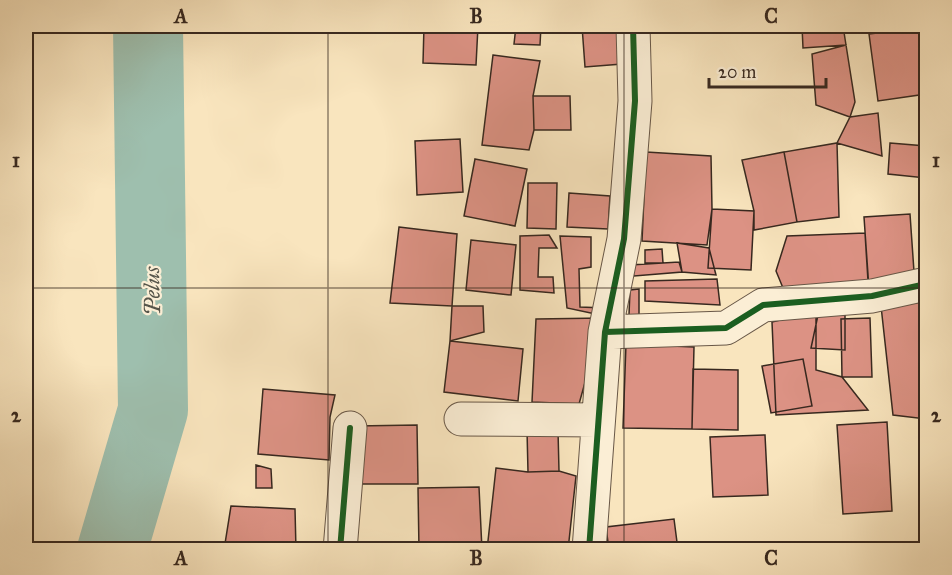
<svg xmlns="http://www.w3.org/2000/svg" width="952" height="575" font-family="'IM FELL Great Primer',serif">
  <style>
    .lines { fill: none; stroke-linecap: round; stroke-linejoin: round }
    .river { stroke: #9ebfae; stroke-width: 70 }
    .building { fill: #dc9284; stroke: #37281f; stroke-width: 1.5 }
    .minor-casing { stroke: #685747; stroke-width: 35 }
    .minor { stroke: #fbeed5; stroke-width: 33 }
    .cycleway-casing { stroke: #fbeed5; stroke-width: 10 }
    .cycleway { stroke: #1b5e20; stroke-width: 6 }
    .grid { fill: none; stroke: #37281f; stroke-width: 1.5; stroke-opacity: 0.55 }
    .labels { text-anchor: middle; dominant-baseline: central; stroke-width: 4.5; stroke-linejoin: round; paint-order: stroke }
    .water-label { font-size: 22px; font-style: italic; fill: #56554a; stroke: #fbeed5 }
    .neatline { fill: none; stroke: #37281f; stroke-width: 2 }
    .grid-label { font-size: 20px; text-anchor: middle; font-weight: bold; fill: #37281f }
  </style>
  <rect width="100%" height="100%" fill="#f9e5be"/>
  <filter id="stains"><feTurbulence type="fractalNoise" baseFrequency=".00333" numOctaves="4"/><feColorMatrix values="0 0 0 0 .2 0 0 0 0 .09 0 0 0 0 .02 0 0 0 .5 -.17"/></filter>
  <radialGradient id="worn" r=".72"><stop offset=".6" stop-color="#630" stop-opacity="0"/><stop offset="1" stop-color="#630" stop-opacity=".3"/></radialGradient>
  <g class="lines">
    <path class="river" d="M112 550 153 410 148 26"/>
  </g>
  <path class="building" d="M424 26H478L476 65 423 63Z
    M516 26H541L540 45 514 44Z
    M582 26H619L622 64 585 67Z
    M802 26H843L846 45 803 48Z
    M926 27V94L878 101 869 34Z
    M846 45 855 102 850 117 816 105 812 54Z
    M493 55 540 61 533 96 534 130 529 150 482 145Z
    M533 96H570L571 130H534Z
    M878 113 882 156 837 143 850 117Z
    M460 139 463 192 417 195 415 141Z
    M837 143 839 217 797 222 784 152Z
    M890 143 926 146V178L888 174Z
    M646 152 711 156 712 209 707 245 642 241Z
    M784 152 797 222 754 230V211L742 160Z
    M475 159 527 169 515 226 464 216Z
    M528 183H557L556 229 527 228Z
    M569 193 610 196 608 229 567 227Z
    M712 209 754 211 751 270 708 268Z
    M910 214 915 286 869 289 864 217Z
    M399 227 457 234 452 306 390 303Z
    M865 233 868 281 783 288 776 271 787 236Z
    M549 235 557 248H539L538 277H553L554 293 520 290V236Z
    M560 236 591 237V267L579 269 580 307 605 308V316L567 308Z
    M471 240 516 245 511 295 466 290Z
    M677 243 709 248 716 275 682 272Z
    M662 249 663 263H645V250Z
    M679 262 682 272 634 276 630 265Z
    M717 279 720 305 645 301V281Z
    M639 289V316L629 315 630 290Z
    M923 302 926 331V419L893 415 881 306Z
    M452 306H483L484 332 450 341Z
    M845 306V350L811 348 818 315Z
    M816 311V370L842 377 868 410 776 415 772 322Z
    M603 318 579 404 532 402 536 319Z
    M870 318 872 377H842L841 319Z
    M450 341 523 349 518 401 444 392Z
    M626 344 694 347 692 429 623 428Z
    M803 359 812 406 771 413 762 366Z
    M693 369 738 370V430L692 429Z
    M263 389 335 395 330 417 329 460 258 454Z
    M887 422 892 511 843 514 837 425Z
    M417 425 418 484H357L356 426Z
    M527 430H558L559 471 528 472Z
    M765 435 768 495 713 497 710 437Z
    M256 465 271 469 272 488H256Z
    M496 468 528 472 559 471 576 476 568 550H487Z
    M479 487 482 550H419L418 488Z
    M231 506 295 509 296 550H224Z
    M674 519 678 550H609L606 527Z"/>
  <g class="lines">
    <defs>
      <path id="minor" d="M605 332 726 328 763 305 872 296 926 284
        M461 419 598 420
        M340 550 350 428
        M589 550 605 332 624 239 635 101 633 26"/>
    </defs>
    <use href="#minor" class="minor-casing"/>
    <use href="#minor" class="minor"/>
    <defs>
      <path id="cycleway" d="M605 332 726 328 763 305 872 296 926 284
        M340 550 350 428
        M589 550 605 332 624 239 635 101 633 26"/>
    </defs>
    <use href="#cycleway" class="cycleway-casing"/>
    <use href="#cycleway" class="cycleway"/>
  </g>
  <path class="grid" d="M328 26V550M624 26V550M26 288H926"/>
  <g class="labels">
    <g class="water-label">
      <text transform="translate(152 291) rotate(-91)">Pelus</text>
    </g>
  </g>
  <rect width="952" height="575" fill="none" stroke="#f9e5be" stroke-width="66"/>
  <path d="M709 78v9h117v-9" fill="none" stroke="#37281f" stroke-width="3"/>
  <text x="718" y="78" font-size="18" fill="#37281f" stroke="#fbeed5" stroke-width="4.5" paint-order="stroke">20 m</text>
  <rect x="33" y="33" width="886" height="509" class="neatline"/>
  <g class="grid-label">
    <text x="181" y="23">A</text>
    <text x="476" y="23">B</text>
    <text x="771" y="23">C</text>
    <text x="16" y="167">1</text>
    <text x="936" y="167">1</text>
    <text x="16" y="422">2</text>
    <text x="936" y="422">2</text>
    <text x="181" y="565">A</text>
    <text x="476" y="565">B</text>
    <text x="771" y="565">C</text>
  </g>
  <rect width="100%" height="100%" filter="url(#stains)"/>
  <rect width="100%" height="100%" fill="url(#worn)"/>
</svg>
